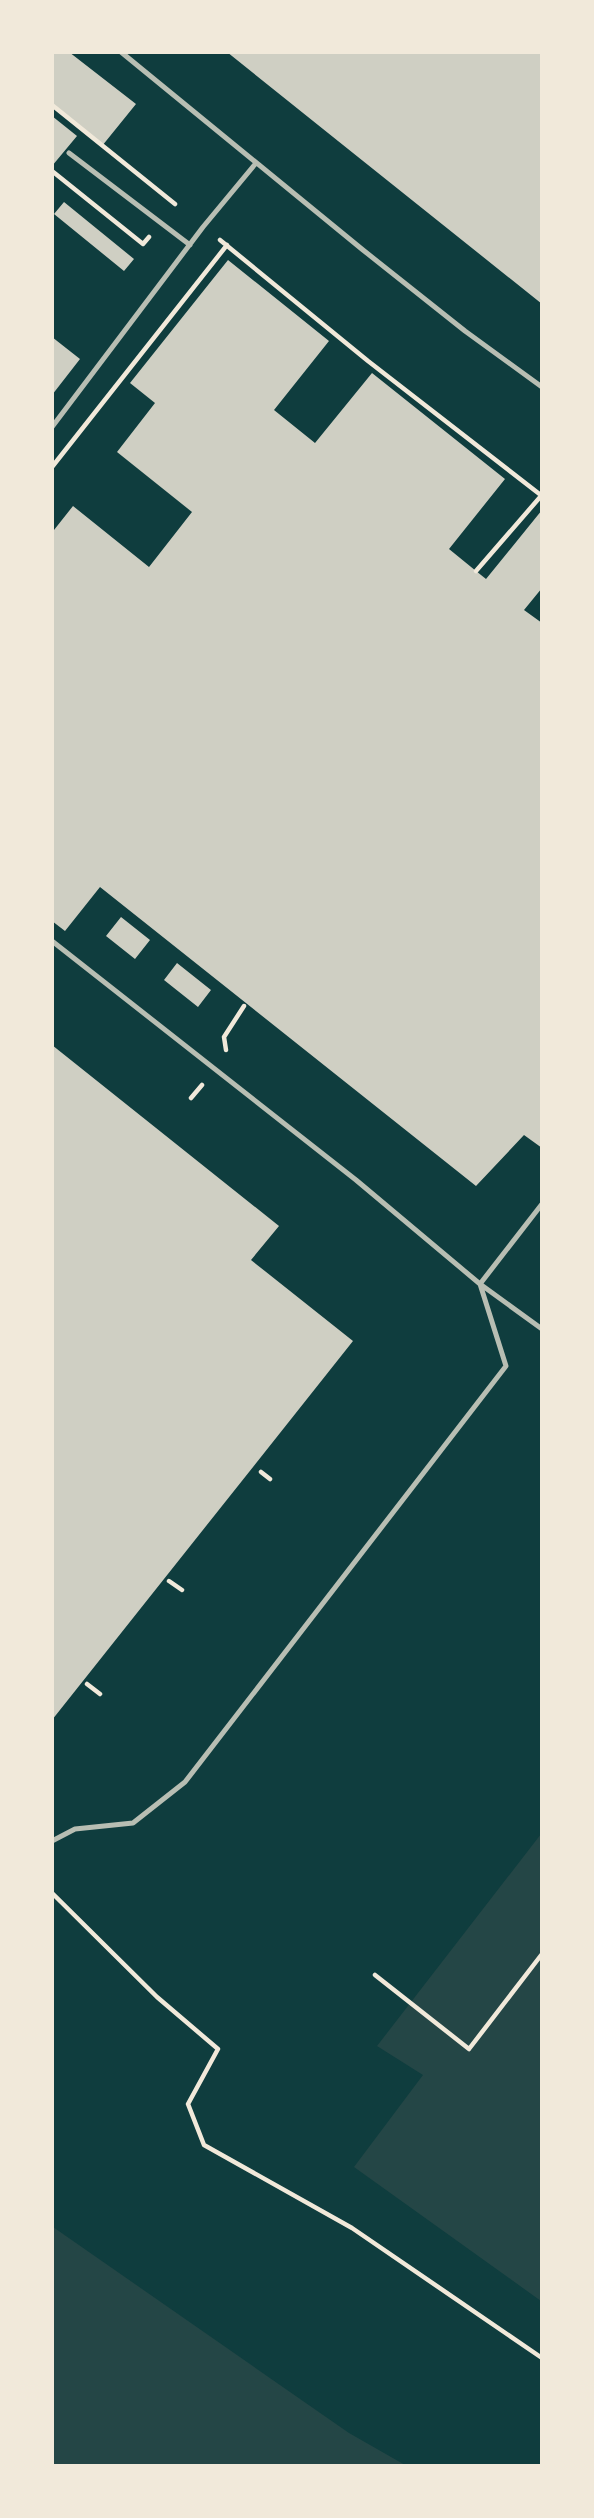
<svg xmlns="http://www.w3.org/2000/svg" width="594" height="2518" font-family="Commissioner,sans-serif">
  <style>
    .green { fill: #244646 }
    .building { fill: #cfcfc3 }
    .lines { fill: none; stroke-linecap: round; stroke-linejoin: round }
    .path { stroke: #f1e9da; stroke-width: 4.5 }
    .service { stroke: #b8beb3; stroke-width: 5 }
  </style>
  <rect width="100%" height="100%" fill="#0f3d3e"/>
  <path class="green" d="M541 1834V2301L354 2167 423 2075 377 2046Z
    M53 2227 349 2433 405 2465H53Z"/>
  <path class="building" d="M52 52H69L136 104 102 146 52 105Z
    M227 52H542V304L338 141Z
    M52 116 77 136 52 166Z
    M64 202 134 259 124 271 54 214Z
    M228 260 329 341 274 410 315 443 372 373 505 479 449 549 476 571 486 579 542 510V588L524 610 542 623V1148L524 1135 476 1186 100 887 65 931 52 921V528L54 530 73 506 149 567 192 512 117 452 155 403 130 383Z
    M52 337 80 359 52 395Z
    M121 917 150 940 135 959 106 936Z
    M177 963 211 990 198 1007 164 980Z
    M52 1045 279 1226 251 1260 353 1341 52 1720Z"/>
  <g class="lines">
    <path class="path" d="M52 105 175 204
      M52 171 143 244 149 237
      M220 240 368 361 542 496
      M52 467 227 245
      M476 571 541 496
      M226 1050 224 1037 244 1006
      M191 1098 202 1085
      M261 1472 270 1479
      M169 1581 182 1590
      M87 1684 100 1694
      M52 1893 157 1997 218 2049 188 2104 204 2145 352 2228 542 2358
      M375 1975 469 2049 542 1954"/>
    <path class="service" d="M121 52 363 250 465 331 542 387
      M69 153 190 245
      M52 427 203 227 256 163
      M52 941 356 1180 480 1284 542 1329
      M480 1284 542 1204
      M52 1841 75 1829 133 1823 185 1782 506 1366 480 1284"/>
  </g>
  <rect width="594" height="2518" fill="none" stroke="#f1e9da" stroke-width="108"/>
</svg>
